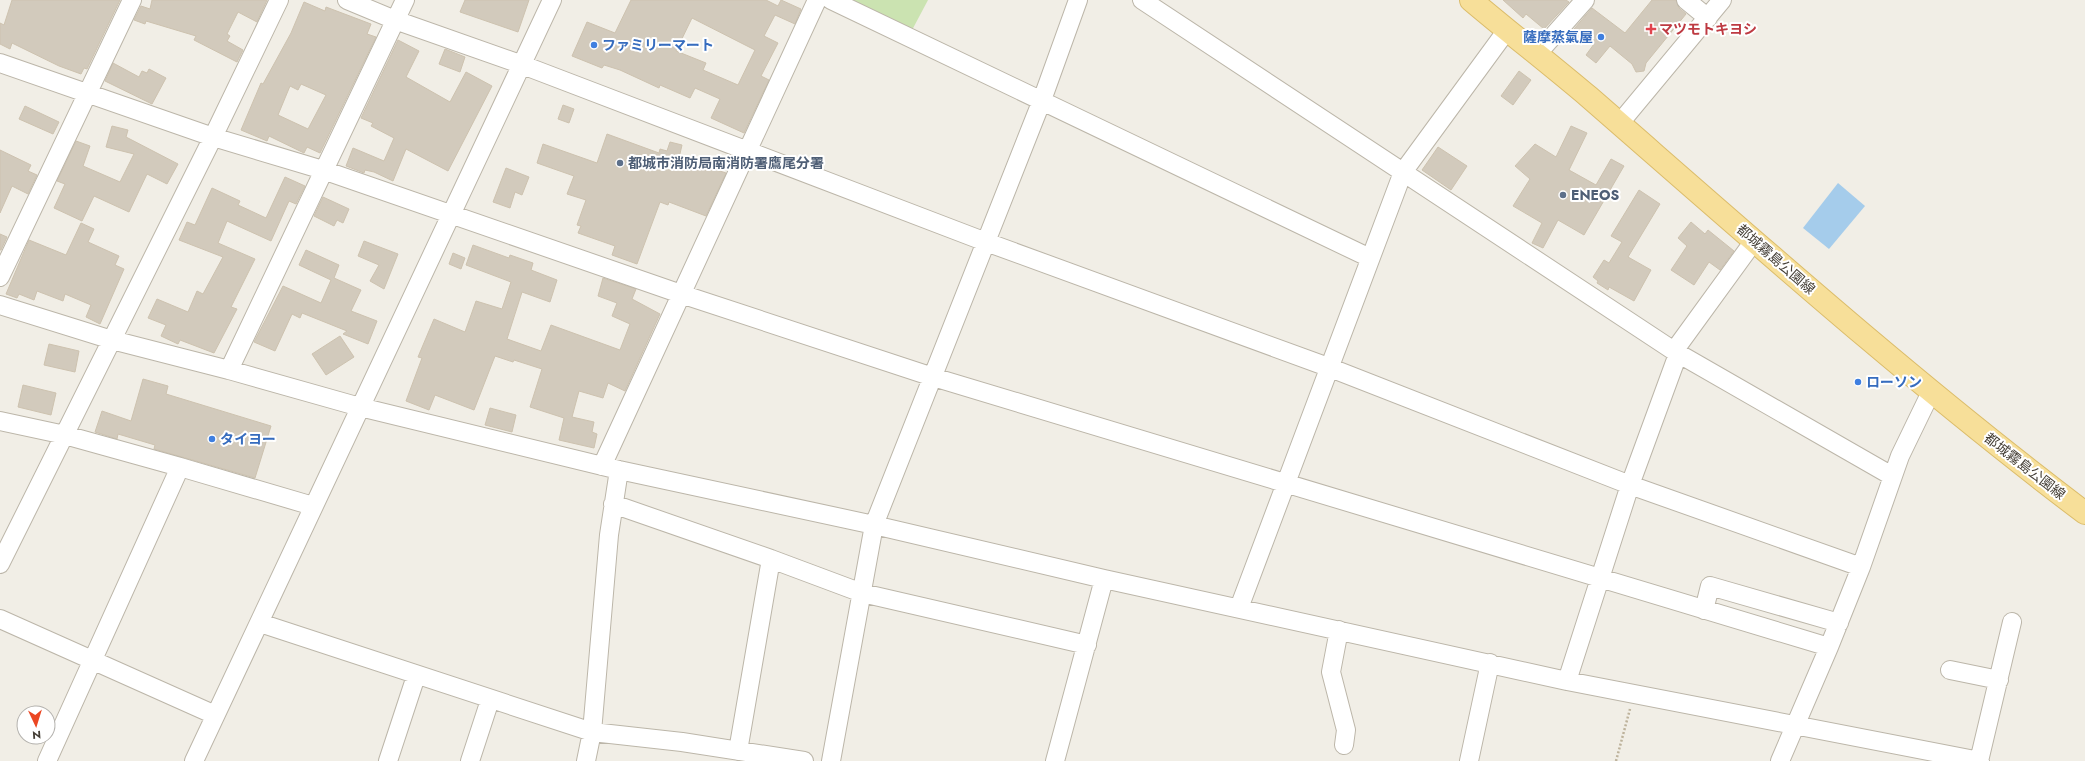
<svg xmlns="http://www.w3.org/2000/svg" width="2085" height="761" font-family="Jost,'Noto Sans JP',sans-serif">
  <style>
    .green { fill: #cbe3b1 }
    .water { fill: #a5cceb }
    .building { fill: #d2cabc; stroke: #cdc2af; fill-rule: evenodd }
    .lines { fill: none; stroke-linecap: round; stroke-linejoin: round }
    .minor-casing { stroke: #bcb6a9; stroke-width: 20 }
    .major-casing { stroke: #dbbc6a; stroke-width: 24 }
    .path { stroke: #bdb29b; stroke-width: 2.5; stroke-dasharray: 2 2; stroke-linecap: butt }
    .minor { stroke: #fff; stroke-width: 18 }
    .major { stroke: #f7df99; stroke-width: 22 }
    .health-dot { fill: #e0444e; stroke: #fff; stroke-width: 1.5 }
    .shop-dot { fill: #3f7fe0; stroke: #fff; stroke-width: 1.5 }
    .service-dot { fill: #5c6f8a; stroke: #fff; stroke-width: 1.5 }
    .labels { text-anchor: middle; dominant-baseline: central; stroke-width: 4; stroke-linejoin: round; paint-order: stroke }
    .health-label { font-size: 14px; font-weight: bold; fill: #be3a42; stroke: #fff; text-anchor: start }
    .shop-label { font-size: 14px; font-weight: bold; fill: #366cbe; stroke: #fff; text-anchor: start }
    .service-label { font-size: 14px; font-weight: bold; fill: #4e5e75; stroke: #fff; text-anchor: start }
    .street-label { font-size: 14px; fill: #443e35; stroke: #fff }
  </style>
  <rect width="100%" height="100%" fill="#f1eee6"/>
  <path class="green" d="M851 0H928L911 32Z"/>
  <path class="water" d="M1838 183 1865 206 1829 249 1803 228Z"/>
  <path class="building" d="M12 0H120L87 69 84 68 81 74 59 66 12 43 10 49 0 44V23L4 25Z
    M152 0H267L257 22 238 12 227 34 230 36 227 41 243 50 237 62 194 40 196 36 146 21 145 24 134 20 141 6 150 9Z
    M465 0H529L518 32 460 12Z
    M631 0H766L778 6 781 0 801 9 795 24 775 15 764 36 778 43 761 76 769 80 744 133 711 118 720 99 695 88 690 98 660 85 659 88 620 70 604 65 602 68 572 56 587 22 615 33ZM692 18 755 50 738 85 703 70 706 63 676 51Z
    M1503 0H1566L1569 2 1544 29 1526 14 1523 18Z
    M1652 0H1676L1679 8 1686 14 1646 63 1644 71 1636 72 1632 64 1610 46 1596 63 1586 55 1594 44 1574 29 1592 8 1625 33Z
    M304 2 325 11 326 7 371 24 367 34 376 37 320 153 307 147 304 153 269 136 267 141 241 130 261 83 263 84 291 33ZM301 84 326 95 308 129 278 115 290 86 298 90Z
    M398 40 419 51 406 77 450 102 466 72 492 86 448 171 406 149 393 181 374 172 365 170 364 173 346 166 353 148 384 161 394 138 371 126 373 123 361 118Z
    M445 49 465 57 460 72 439 64Z
    M113 63 139 77 142 71 147 73 149 69 166 78 152 104 105 81Z
    M1519 71 1531 80 1513 105 1501 96Z
    M563 105 574 109 569 123 558 119Z
    M25 106 59 122 53 134 19 119Z
    M112 126 128 130 126 137 178 164 167 184 147 174 129 212 94 196 82 221 54 208 65 184 57 181 76 141 90 146 83 166 120 182 134 154 106 147Z
    M1571 126 1587 133 1569 170 1596 185 1611 159 1624 166 1584 235 1558 220 1543 248 1532 243 1542 223 1513 206 1530 179 1515 166 1535 144 1556 157Z
    M607 134 659 153 660 149 667 151 670 142 682 145 679 158 726 173 706 216 669 202 668 205 660 202 637 264 612 255 615 246 578 233 581 226 577 225 586 200 567 194 574 176 537 163 543 144 597 163Z
    M1438 147 1467 166 1451 190 1422 170Z
    M0 150 31 165 28 171 37 175 28 194 12 186 0 213Z
    M506 168 529 177 522 195 515 192 510 208 493 202Z
    M285 177 305 186 296 204 289 201 271 241 227 221 218 243 255 259 231 307 237 309 214 353 180 340 178 344 161 336 166 325 148 318 157 299 188 312 197 291 203 294 223 257 179 240 187 222 195 225 212 188 240 201 238 205 266 218Z
    M1639 190 1660 204 1628 257 1651 270 1634 301 1609 287 1608 290 1597 283 1598 281 1593 277 1604 260 1609 263 1622 242 1611 236Z
    M323 197 349 209 343 223 337 220 334 226 314 216Z
    M1691 222 1705 234 1708 230 1734 251 1720 270 1709 262 1694 285 1671 270 1687 246 1678 238Z
    M81 223 94 229 88 242 119 256 115 265 124 269 100 324 86 317 91 305 65 294 63 301 37 291 34 300 19 294 17 298 6 294 29 240 66 255Z
    M0 234 7 237 1 250H0Z
    M364 241 398 254 384 289 370 281 379 265 358 256Z
    M473 245 509 258 510 255 533 263 531 270 557 280 550 302 522 292 507 339 541 351 551 325 620 350 630 324 612 316 617 303 598 296 603 278 636 289 632 299 660 314 625 391 608 383 603 398 579 391 572 417 594 422 592 432 597 434 594 448 559 440 564 418 530 407 542 369 514 360 513 362 495 356 474 410 435 395 429 410 406 401 422 358 418 357 434 319 465 332 476 301 502 309 511 282 466 265Z
    M306 250 339 265 334 278 361 290 351 311 377 321 368 344 343 334 347 331 302 313 300 318 292 314 275 351 254 342 283 286 321 303 331 280 299 265Z
    M453 253 465 258 461 269 449 264Z
    M340 336 354 357 326 375 312 354Z
    M49 344 79 351 75 372 44 365Z
    M143 379 168 386 166 394 271 426 255 478 154 449 155 445 118 434 117 439 95 432 102 411 131 421Z
    M23 385 56 393 51 415 18 407Z
    M490 408 516 415 512 432 485 425Z"/>
  <g class="lines">
    <defs>
      <path id="minor" d="M347 0 395 20 520 64 986 242 1328 367 1630 485 1861 567
        M831 0 1370 258
        M1142 0 1674 351 1892 476
        M1686 0 1708 18
        M1537 54 1585 0
        M0 63 213 137 323 170 681 294 933 377 1829 647
        M1619 124 1722 0
        M0 277 132 0
        M0 305 112 340 229 370 360 407 619 470 874 525 1104 579 1567 681 1980 761
        M1674 351 1754 241
        M229 370 405 0
        M0 421 65 435 180 467 47 761
        M602 466 817 0
        M180 467 313 506
        M613 504 771 559 862 593 1087 645
        M0 564 213 137 279 0
        M1239 608 1403 172 1507 30
        M1704 610 1710 586 1839 623
        M0 619 215 715
        M260 623 592 732 682 742 804 761
        M1339 630 1331 672 1346 730 1344 745
        M1950 670 1999 680
        M1567 681 1630 485 1678 354
        M738 751 771 559
        M194 761 552 0
        M388 761 416 676
        M470 761 490 700
        M586 761 592 732 609 535 619 470
        M831 761 874 525 1042 100 1078 0
        M1055 761 1104 579
        M1469 761 1490 663
        M1780 761 1829 647 1861 567 1900 456 1931 392
        M1979 761 2012 622"/>
      <path id="major" d="M1471 0C1510 33 1550 64 1589 97 1752 239 1913 383 2085 513"/>
    </defs>
    <use href="#minor" class="minor-casing"/>
    <use href="#major" class="major-casing"/>
    <path class="path" d="M1616 761 1630 709"/>
    <use href="#minor" class="minor"/>
    <use href="#major" class="major"/>
  </g>
  <path class="health-dot" d="M1649 23h4v4h4v4h-4v4h-4v-4h-4v-4h4z"/>
  <g class="shop-dot">
    <circle cx="1601" cy="37" r="4"/>
    <circle cx="594" cy="45" r="4"/>
    <circle cx="1858" cy="382" r="4"/>
    <circle cx="212" cy="439" r="4"/>
  </g>
  <g class="service-dot">
    <circle cx="620" cy="163" r="4"/>
    <circle cx="1563" cy="195" r="4"/>
  </g>
  <g class="labels">
    <g class="health-label">
      <text x="1659" y="29">マツモトキヨシ</text>
    </g>
    <g class="shop-label">
      <text x="1593" y="37" text-anchor="end">薩摩蒸氣屋</text>
      <text x="602" y="45">ファミリーマート</text>
      <text x="1866" y="382">ローソン</text>
      <text x="220" y="439">タイヨー</text>
    </g>
    <g class="service-label">
      <text x="628" y="163">都城市消防局南消防署鷹尾分署</text>
      <text x="1571" y="195">ENEOS</text>
    </g>
    <g class="street-label">
      <text transform="translate(1776 259) rotate(41)">都城霧島公園線</text>
      <text transform="translate(2025 466) rotate(38)">都城霧島公園線</text>
    </g>
  </g>
  <g transform="translate(36 725) rotate(176)"><circle r="19" fill="#ffffff" stroke="#b4b2ae"/>
  <path d="M0-3L7 15L0 10L-7 15Z" fill="#eb4723"/>
  <text y="-6" font-size="11" font-weight="bold" text-anchor="middle" fill="#443e35">N</text>
  </g>
</svg>
